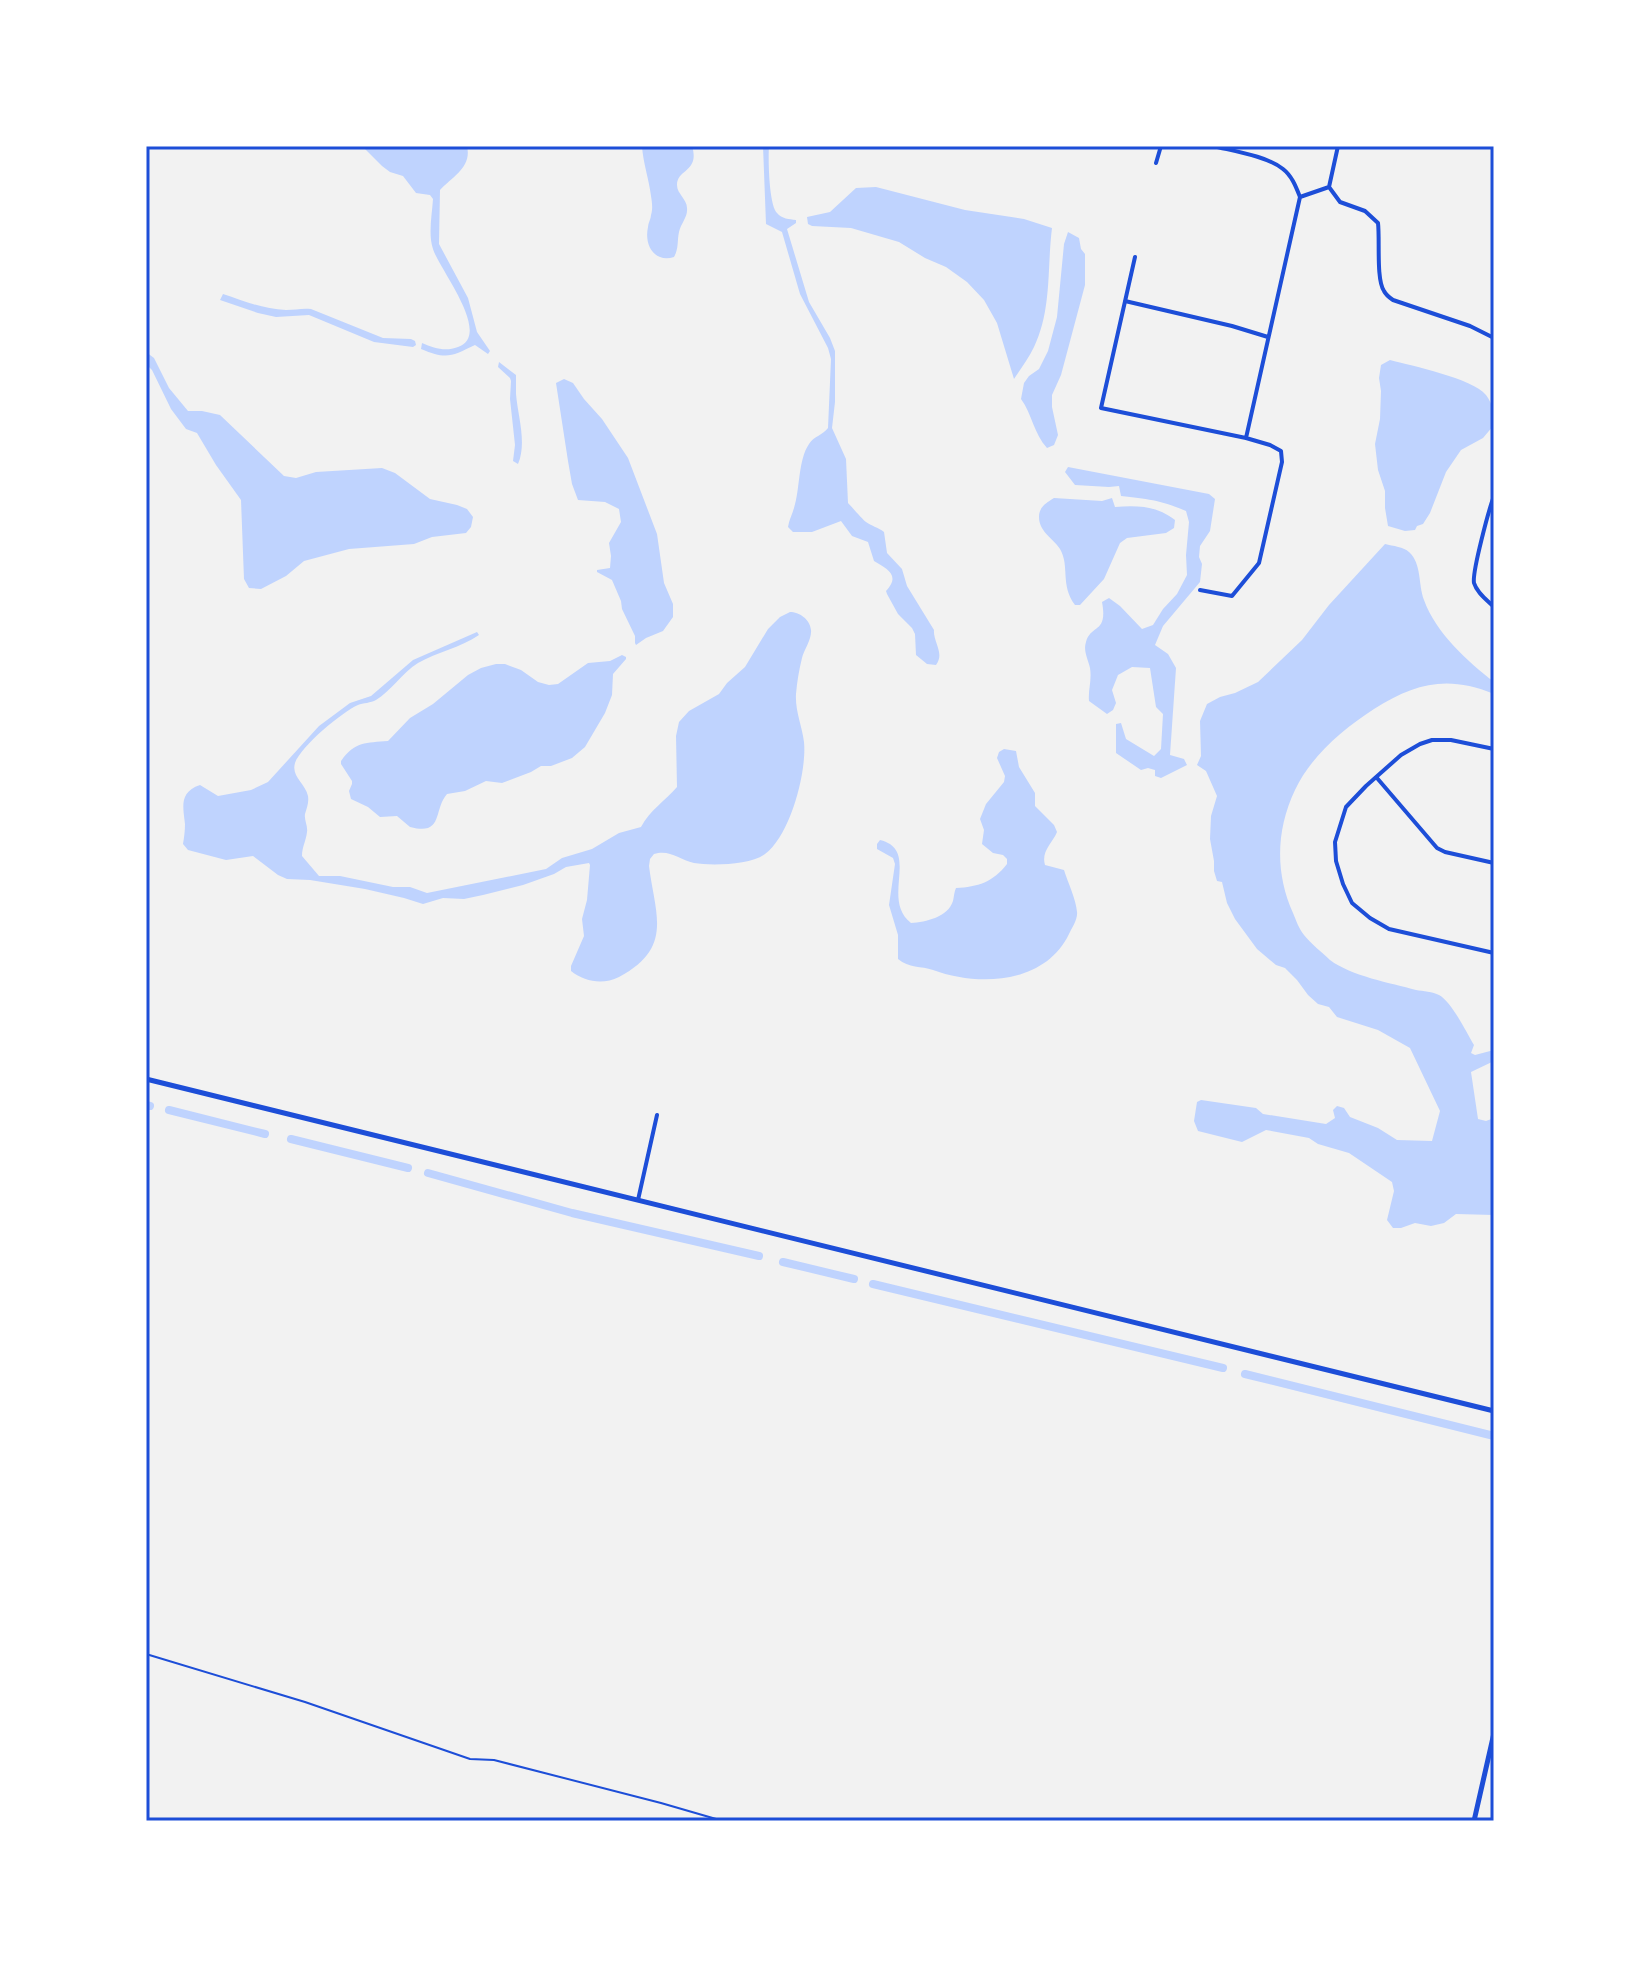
<svg xmlns="http://www.w3.org/2000/svg" width="1640" height="1967" font-family="'Source Serif 4',serif">
  <style>
    .water { fill: #bfd3fe }
    .lines { fill: none; stroke-linecap: round; stroke-linejoin: round }
    .canal { stroke: #bfd3fe; stroke-width: 8 }
    .path { stroke: #1d4ed8; stroke-width: 2 }
    .minor { stroke: #1d4ed8; stroke-width: 4 }
    .tertiary { stroke: #1d4ed8; stroke-width: 5 }
    .neatline { fill: none; stroke: #1d4ed8; stroke-width: 3 }
  </style>
  <rect width="100%" height="100%" fill="#f2f2f2"/>
  <path class="water" d="M362 146H467C472 167 453 176 440 190L439 244 468 298 477 332 490 351 488 354 475 345C452 356 447 360 421 349L422 343C434 348 445 352 458 347 493 335 439 269 433 249 428 234 432 215 433 199L430 195 416 193 403 176 390 172 382 166Z
    M642 146H692C700 172 677 169 677 185 677 194 687 199 687 208 688 217 681 223 679 232 677 241 679 248 674 257 654 263 644 245 648 227 648 223 651 219 651 215 653 209 652 202 651 196 649 179 643 163 642 146Z
    M763 146H769C768 159 769 205 777 213 782 219 789 219 796 220V223L787 229 809 302 830 338 835 351V402L832 428 846 459 848 503C850 505 863 520 866 522 871 526 878 527 884 532L887 553 902 569 907 586 934 630C933 642 945 653 936 665L927 664 916 655 915 634 912 628 898 614 887 594 886 591C901 575 887 569 874 561L868 542 852 536 841 521 812 532H793L788 527C789 520 792 515 794 508 800 490 798 460 809 444 814 436 823 435 828 428L831 359 828 348 800 294 782 232 766 224Z
    M876 187 965 210 1024 219 1052 228C1047 267 1052 310 1034 347 1029 358 1021 368 1014 379L997 323 984 300 967 282 946 267 925 258 899 242 851 228 812 226 808 224 807 217 830 212 856 188Z
    M1068 232 1079 238 1081 249 1085 254V285L1061 375 1052 395V407L1058 435 1054 445 1047 448C1034 434 1032 414 1021 399L1024 383 1029 376 1039 369 1048 351 1057 317 1064 244Z
    M223 294C244 301 263 309 286 310 295 310 302 308 311 309L383 338 411 339 415 341 416 345 413 347 374 342 309 315 276 317 258 313 220 300Z
    M146 352 154 358 169 388 188 411H202L220 415 284 476 296 478 316 472 382 468 395 473 430 499 457 505 467 509 473 517 471 527 466 533 432 537 414 544 349 549 304 561 286 576 261 589 249 588 244 579 241 500 216 465 197 433 186 429 171 409 152 370 146 364Z
    M1390 360C1412 366 1472 378 1486 395 1493 404 1494 414 1494 425L1483 438 1461 450 1446 472 1430 513 1423 524 1417 526 1415 530 1405 531 1388 526 1385 508V491L1378 470 1375 444 1380 419 1381 391 1379 378 1381 365Z
    M499 362 516 375C516 382 516 388 516 394 518 417 527 443 518 464L513 461 515 445 510 399 511 381 510 378 498 367Z
    M564 379 573 383 584 399 602 419 628 458 657 534 664 583 673 604V617L663 631 646 638 636 645 635 643V636L622 609 621 601 612 580 597 572V570L610 568 611 556 609 543 621 522 619 509 605 502 578 500 572 484 568 461 556 383Z
    M1068 467 1209 494 1215 499 1210 531 1200 546 1199 557 1202 564 1200 582 1163 626 1155 645 1168 654 1176 668 1170 755 1184 759 1187 765 1161 778 1155 776V770L1148 768 1141 770 1116 753V724L1121 723 1126 739 1154 756 1161 749 1163 714 1156 707 1150 668 1132 667 1118 675 1112 690 1116 703 1113 710 1107 714 1089 701C1088 690 1092 680 1090 668 1088 659 1083 651 1086 642 1091 624 1108 634 1102 602L1109 598 1120 606 1142 629 1153 625 1163 609 1177 594 1187 575 1186 555 1189 522 1186 511C1161 500 1147 499 1121 496L1119 486 1109 487 1075 485 1065 472Z
    M1054 498 1102 501 1112 498 1115 507C1138 505 1157 506 1175 520L1174 528 1166 533 1127 538 1120 543 1104 579 1080 605H1075C1060 585 1070 566 1060 549 1053 538 1039 532 1039 517 1039 507 1046 503 1054 498Z
    M1385 544C1393 546 1404 547 1409 552 1422 564 1418 584 1424 600 1436 633 1467 661 1494 682V694C1448 675 1415 683 1374 709 1343 729 1311 756 1295 790 1276 830 1275 873 1293 913 1296 920 1299 929 1304 935 1311 944 1322 952 1330 960 1351 976 1391 983 1416 990 1423 991 1433 992 1439 995 1452 1002 1466 1032 1474 1045L1471 1053 1475 1055 1494 1050V1061L1471 1072 1478 1119 1486 1121 1494 1118V1215L1456 1214 1444 1223 1431 1226 1415 1223 1401 1228H1393L1387 1220 1394 1191 1392 1182 1349 1153 1318 1144 1309 1138 1266 1130 1242 1142 1198 1131 1194 1121 1197 1102 1201 1100 1256 1108 1263 1114 1326 1124 1335 1118 1333 1110 1337 1106 1344 1108 1350 1117 1378 1128 1397 1140 1432 1141 1440 1111 1410 1048 1378 1030 1337 1017 1329 1007 1318 1004 1308 995 1297 980 1285 968 1276 965 1257 949 1235 919 1227 903 1222 882 1217 881 1214 871V861L1210 839 1211 816 1217 796 1206 771 1197 765 1201 756 1200 721 1207 704 1220 697 1235 693 1258 682 1302 640 1329 605Z
    M790 612C799 612 810 619 811 630 812 639 804 650 802 658 799 670 797 682 796 694 795 711 802 726 804 742 807 772 790 836 765 854 751 865 711 866 694 863 679 859 669 849 654 854L650 859 649 866C655 914 674 948 619 977 603 985 585 982 571 971V966L584 936 582 919 587 900 590 865 589 863 566 867 554 874 523 885 483 895 464 899 443 898 423 904 404 898 365 889 310 880 287 879 278 875 253 856 226 860 188 850 183 844C184 838 185 831 185 824 183 807 179 792 200 785L218 796 251 790 268 782 319 726 350 703 371 696 413 660 477 632 479 635C460 648 437 652 418 663 402 673 391 691 376 700 371 703 363 703 358 705 342 712 301 746 295 763 291 777 305 783 308 796 309 803 307 807 305 814 304 820 308 826 307 832 306 841 302 847 302 856L319 876H340L393 887H410L427 893 546 869 562 858 592 849 619 833 641 827C650 810 665 801 677 787L676 736 679 722 689 711 719 694 727 683 745 667 768 629 780 617Z
    M622 655 626 657V659L613 674 612 695 605 713 585 747 572 758 551 766H541L531 772 502 783 486 781 465 791 447 794C433 810 444 836 410 827L397 816 380 817 368 807 351 799 349 791 352 784V781L341 764V761C355 741 366 743 388 741L410 718 433 704 468 675 481 668 496 664H505L521 670 538 682 549 685 558 684 588 663 610 661Z
    M1004 749 1016 751 1019 767 1035 793V806L1054 825 1057 832C1052 844 1041 851 1045 865L1064 870C1068 883 1076 899 1077 912 1078 919 1072 928 1069 934 1045 984 979 987 933 970 921 966 909 968 898 959V935L889 905 895 864 893 858 877 849V844L880 840C921 850 880 899 911 923 926 922 948 917 953 901 954 897 954 892 956 888 978 887 993 882 1007 864V859L1003 855 993 853 982 844 984 830 980 819 986 804 1004 782 1005 776 997 758 999 752Z"/>
  <g class="lines">
    <path class="canal" d="M146 1105 150 1106
      M169 1110 265 1134
      M291 1139 408 1168
      M428 1173 572 1213 759 1256
      M783 1262 854 1279
      M873 1284 1223 1368
      M1245 1374 1494 1436"/>
    <path class="path" d="M146 1654 305 1702 470 1759 494 1760 661 1803 723 1821"/>
    <path class="minor" d="M1213 146C1233 151 1267 156 1283 169 1292 176 1296 187 1300 197
      M1156 163 1161 146
      M1329 187 1340 202 1365 211 1378 223C1380 240 1376 279 1384 291 1386 295 1390 298 1393 300L1470 326 1494 338
      M1329 187 1338 146
      M1135 257 1101 408 1246 438 1270 445 1281 451 1282 462 1259 563 1232 596 1200 590
      M1125 301 1232 326 1268 337
      M1246 438 1300 197 1329 187
      M1494 496C1489 509 1472 572 1474 583 1477 593 1487 600 1494 607
      M1494 749 1451 740H1432L1420 744 1401 755 1366 786 1346 807 1335 842 1336 861 1343 884 1352 903 1370 918 1389 929 1494 953
      M1377 778 1437 848 1445 852 1494 863
      M638 1200 657 1115"/>
    <path class="tertiary" d="M146 1079 1494 1411
      M1474 1821 1494 1733"/>
  </g>
  <rect width="1640" height="1967" fill="none" stroke="#ffffff" stroke-width="296"/>
  <rect x="148" y="148" width="1344" height="1671" class="neatline"/>
</svg>
